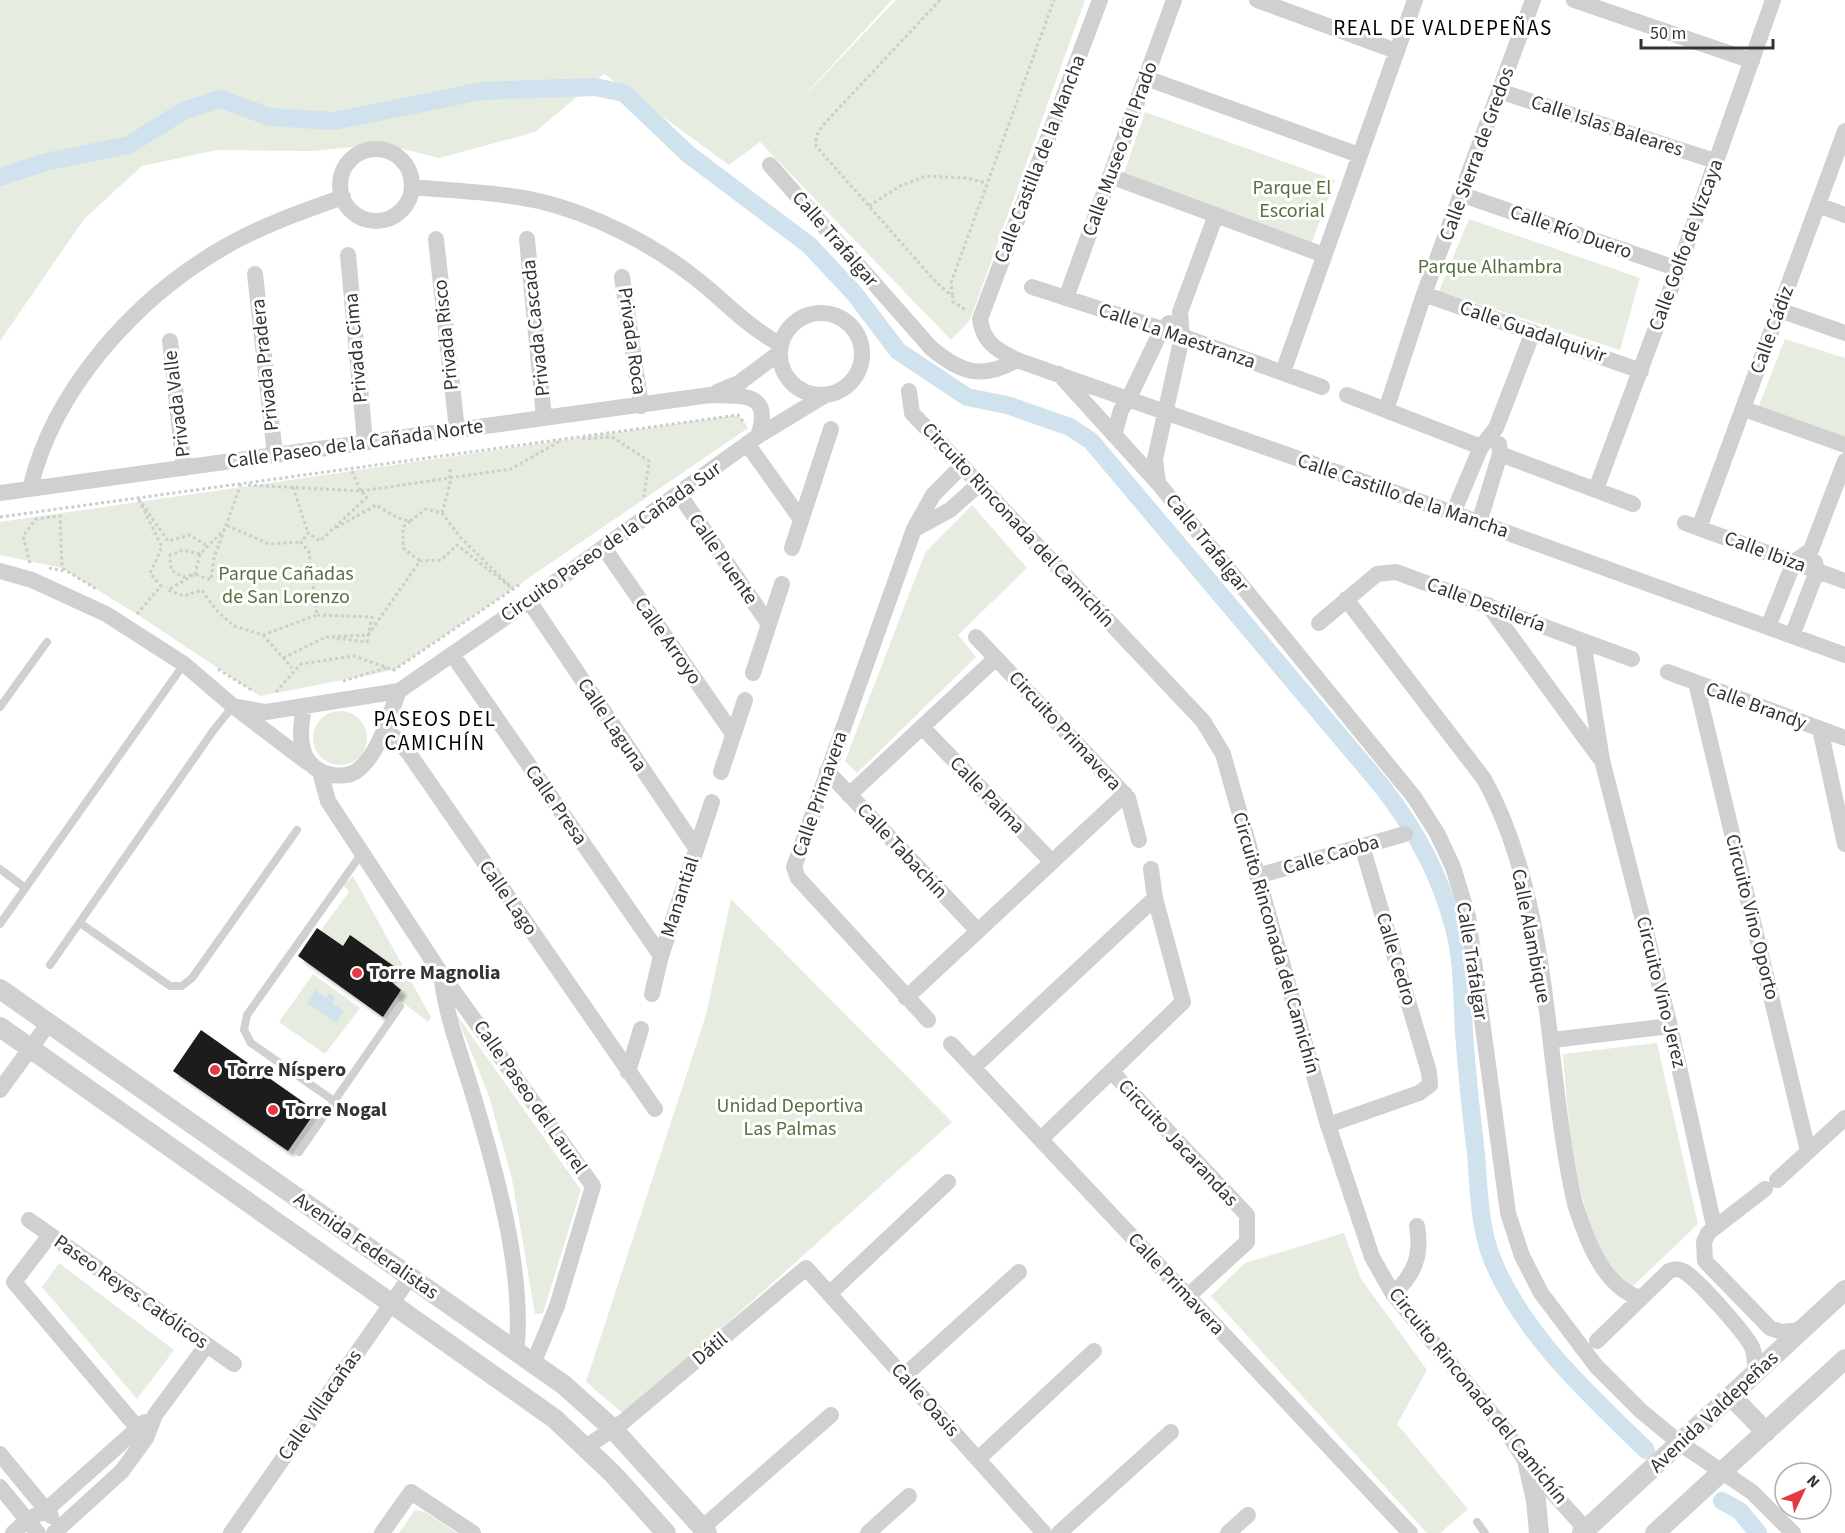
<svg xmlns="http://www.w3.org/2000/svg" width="1845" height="1533" font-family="'Source Sans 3',sans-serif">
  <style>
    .green { fill: #e6ecdf }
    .water { fill: #cfe2ee }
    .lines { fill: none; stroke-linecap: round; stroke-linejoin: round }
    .canal { stroke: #cfe2ee; stroke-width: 18 }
    .building { fill: #1a1a1a; filter: url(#shadow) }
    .path { stroke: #cdcdcd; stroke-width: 3; stroke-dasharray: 3 3; stroke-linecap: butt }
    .service { stroke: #d0d0d0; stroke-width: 8 }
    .minor { stroke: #d0d0d0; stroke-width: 16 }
    .tertiary { stroke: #d0d0d0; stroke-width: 20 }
    .poi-dot { fill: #e63946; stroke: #fff; stroke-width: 2 }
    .labels { text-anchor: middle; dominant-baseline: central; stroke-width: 6; stroke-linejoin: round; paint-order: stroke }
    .street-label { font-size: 20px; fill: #333; stroke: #fff }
    .park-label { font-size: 20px; fill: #56703f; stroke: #fff }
    .poi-label { font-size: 20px; font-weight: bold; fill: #333; stroke: #fff; text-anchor: start }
    .neighbourhood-label { font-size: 21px; letter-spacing: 1.5px; fill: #000; stroke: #fff }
  </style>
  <defs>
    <filter id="shadow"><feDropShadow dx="5.5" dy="5.5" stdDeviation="1.5" flood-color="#0004"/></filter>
  </defs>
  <rect width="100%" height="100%" fill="#fff"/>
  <path class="green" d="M0 0H892L792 109 896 0H1085L970 320 951 340 760 142 729 165 604 74 535 132 440 158 382 144 312 151 217 150 142 166 84 219 0 341Z
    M1145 112 1335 180 1312 242 1124 173Z
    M1469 219 1640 278 1620 350 1439 291Z
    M1785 339 1845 358V440L1758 408Z
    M738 415 748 428 394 670 260 696 138 615 62 568 0 555V522Z
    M972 505 1027 568 958 635 976 657 857 773 845 761 925 553Z
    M313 738a27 27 0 1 1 54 0a27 27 0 1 1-54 0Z
    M353 876 431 1017 428 1022 396 997 401 990 388 979 395 967 350 936 343 946 321 930 349 892 343 885Z
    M731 899 952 1122 625 1415 586 1382 706 1015Z
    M313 974 360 1008 325 1054 279 1022Z
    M456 1014 581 1190 543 1313 535 1314 512 1179 489 1096Z
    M1657 1043 1698 1224 1632 1287C1576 1247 1568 1117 1563 1054Z
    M1344 1233 1361 1279 1427 1370 1397 1424 1468 1509 1440 1533H1427L1211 1296 1245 1263Z
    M59 1263 174 1350 137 1399 42 1287Z
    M415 1510 425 1512 457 1533H399Z"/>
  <path class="water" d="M315 990 326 998 328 994 333 995 335 1000 332 1003 344 1011 336 1023 307 1003Z"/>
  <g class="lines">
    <path class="canal" d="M0 177 46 162 129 145 183 111 220 99 270 117 334 121 481 91 595 87 624 93 688 154 809 245 854 293 898 351 967 397 1007 405 1070 427 1091 441 1380 784C1415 828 1440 874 1454 928 1463 961 1462 998 1464 1032 1467 1073 1471 1113 1476 1154 1479 1189 1479 1228 1493 1261 1524 1336 1589 1394 1646 1450
      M1722 1501 1740 1511 1758 1533"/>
  </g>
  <path class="building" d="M317 928 343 946 350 935 395 967 388 979 401 990 383 1017 298 956Z
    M201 1030 316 1111 288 1151 173 1071Z"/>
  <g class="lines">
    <path class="path" d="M940 0 823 125 816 137V146L936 282 953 297V302L966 310
      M869 206 900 186 926 176 966 178 987 183
      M952 295 951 283 1054 0
      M582 439 612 437 649 461 644 497
      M241 484 214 558 211 580 195 574 168 590 184 596 202 590 216 610 234 626 263 635 317 615 309 552 301 542 308 533 320 541 367 497 361 491
      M248 485 361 491 351 469
      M293 487 308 533
      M361 491 511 469 560 441
      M442 513 450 484V467
      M0 517 738 415 745 424
      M410 521 403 527V548L420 561
      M200 554 183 550 170 555 171 570 183 577 195 574 200 554 228 526 269 544 301 542
      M30 563 23 536 36 519 60 516 62 568 98 590
      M49 568 63 571
      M137 614 161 586 150 573 162 547 138 498 168 541 190 535 207 546
      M317 615 372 617 367 642 333 638
      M263 635 292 668
      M283 658 326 637 368 635 420 561 441 560 457 545 513 589 461 538 442 513 426 509 410 521 398 518 376 505 334 529
      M218 669 253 691
      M343 681 386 668
      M276 692 301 664 354 656 394 670 522 583"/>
    <path class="service" d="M0 707 47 642
      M0 869 24 887
      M80 923 170 986H182L192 978 297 830
      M0 924 184 664
      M50 965 213 731 233 706
      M334 1101 251 1043 244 1030 247 1015 362 853
      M299 1152 400 1006
      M1477 1522 1485 1533"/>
    <path class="minor" d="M1100 0 980 319C983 343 997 350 1017 360L1453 513 1845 655
      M1257 0 1396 51
      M1574 0 1752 61
      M1146 78 1359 155
      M1499 91 1715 161
      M340 185a36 36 0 1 1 72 0a36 36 0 1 1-72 0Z
      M770 165 931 348C961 373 982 380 1017 360
      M1110 176 1324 255
      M412 187C454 191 498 192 539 201 593 214 651 243 694 277 723 299 747 327 780 344
      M1463 195 1678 269
      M1818 205 1845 215
      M436 239 457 430
      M527 239 544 418
      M348 255 365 442
      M255 274 275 455
      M622 277 641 406
      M1032 287 1162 329 1322 387
      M1424 294 1641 371
      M1066 298 1174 0
      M1779 310 1845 333
      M780 354a41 41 0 1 1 82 0a41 41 0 1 1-82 0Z
      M170 341 184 468
      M1283 372 1415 0
      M1059 374 1158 483 1414 797 1437 833 1453 867 1468 916 1508 1213 1522 1256 1541 1293 1596 1366 1641 1411 1681 1444 1752 1492 1793 1533
      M909 391 912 413 1203 721 1223 754 1328 1125 1372 1257 1393 1294 1507 1432 1528 1465 1589 1533
      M717 392 739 383 779 353
      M1347 395 1481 447
      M1744 409 1845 445
      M1386 410 1424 294 1533 0
      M1114 435 1121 410 1128 400 1162 329 1169 323
      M748 445 800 518
      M1500 454 1633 504
      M1158 483 1155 459 1182 337 1180 312 1216 215
      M30 489C53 390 134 300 221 249 260 226 301 212 343 197
      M1596 489 1678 269 1773 0
      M0 493 710 395C744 396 773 392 758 436
      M679 494 768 623
      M1453 513 1481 447 1496 428 1533 332
      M1479 523 1500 454 1499 444
      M1685 523 1845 581
      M1699 528 1845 131
      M915 529 950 510 978 485
      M604 548 733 734
      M792 548 831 429
      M0 571 32 580 106 614 184 664 233 706 308 763
      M1346 599 1484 779C1553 904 1544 1067 1575 1204 1586 1238 1603 1287 1640 1298
      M529 601 696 848
      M1488 605 1599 757
      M1319 623 1377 574 1396 572 1632 659
      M1768 627 1794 562 1811 550 1845 461
      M1792 636 1817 571 1815 562
      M976 637 1128 798 1139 840
      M1583 641 1602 760 1670 1026 1714 1226
      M452 654 661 956
      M1668 672 1845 738
      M753 673 782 584
      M1696 683 1808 1151
      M233 706 266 712 399 691 529 601 758 436 824 396
      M304 708C298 737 298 768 332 775 339 776 348 776 355 772 379 756 389 716 399 691
      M384 726 408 752 655 1109
      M922 727 1052 862
      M1820 729 1845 844
      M827 771 978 931
      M320 772 328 801 440 972 593 1186 557 1306 533 1364
      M721 772 745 700
      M849 795 996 658
      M1257 876 1405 834
      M441 973C445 1013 459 1049 471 1088 494 1164 526 1274 516 1353
      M652 994 661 956 712 802
      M906 998 1125 794
      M928 1020 798 878 794 867 914 529 933 495 961 467
      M1552 1040 1670 1026
      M951 1044 1410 1533
      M974 1067 1155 898
      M1111 1071 1247 1215V1242L1188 1296
      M628 1072 641 1029
      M0 1090 49 1023
      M1328 1125 1419 1093 1430 1085 1429 1072 1362 846
      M1042 1138 1183 1002 1155 898 1151 869
      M1777 1180 1845 1118
      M1765 1189 1708 1233 1704 1242 1705 1261 1770 1328 1782 1332 1802 1330
      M29 1220 234 1364
      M50 1235 14 1282 146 1438
      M829 1294 948 1182
      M1393 1294C1415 1274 1422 1255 1417 1226
      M1597 1341 1669 1271C1674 1269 1678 1268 1683 1271 1697 1278 1744 1332 1752 1347 1756 1356 1755 1366 1755 1375
      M904 1376 1019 1272
      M586 1447 623 1422 806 1268 1044 1533
      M0 1454 51 1516
      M978 1459 1094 1351
      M0 1487 38 1533
      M702 1528 831 1415
      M13 1533 27 1520 46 1510 145 1422
      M54 1533 122 1471 146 1438 155 1415 206 1346
      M231 1533 410 1277
      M382 1533 411 1492 473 1533
      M868 1533 909 1496
      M1059 1533 1171 1432
      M1228 1533 1248 1515"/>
    <path class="tertiary" d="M0 989 564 1385 613 1429 707 1533
      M0 1027 555 1419 613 1474 666 1533
      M1732 1397 1766 1432
      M1528 1465 1536 1500 1539 1533
      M1582 1533 1845 1290
      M1655 1533 1845 1359"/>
  </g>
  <g class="poi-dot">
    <circle cx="357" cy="973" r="6"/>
    <circle cx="215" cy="1070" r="6"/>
    <circle cx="273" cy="1110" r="6"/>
  </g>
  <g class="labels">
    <g class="street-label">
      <text transform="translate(1607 126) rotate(18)">Calle Islas Baleares</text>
      <text transform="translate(1120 149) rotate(-70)">Calle Museo del Prado</text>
      <text transform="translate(1477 154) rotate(-70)">Calle Sierra de Gredos</text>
      <text transform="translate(1040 159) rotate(-69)">Calle Castilla de la Mancha</text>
      <text transform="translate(1571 232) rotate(19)">Calle Río Duero</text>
      <text transform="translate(835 239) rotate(49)">Calle Trafalgar</text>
      <text transform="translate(1686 245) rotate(-70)">Calle Golfo de Vizcaya</text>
      <text transform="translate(536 328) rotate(-96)">Privada Cascada</text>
      <text transform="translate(1772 330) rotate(-70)">Calle Cádiz</text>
      <text transform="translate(1533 332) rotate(19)">Calle Guadalquivir</text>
      <text transform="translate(446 335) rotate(-96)">Privada Risco</text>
      <text transform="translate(1177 336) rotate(19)">Calle La Maestranza</text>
      <text transform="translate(632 341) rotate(82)">Privada Roca</text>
      <text transform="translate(356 348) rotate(-95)">Privada Cima</text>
      <text transform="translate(265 365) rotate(-96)">Privada Pradera</text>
      <text transform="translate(177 404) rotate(-97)">Privada Valle</text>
      <text transform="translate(355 444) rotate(-8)">Calle Paseo de la Cañada Norte</text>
      <text transform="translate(1403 496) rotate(19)">Calle Castillo de la Mancha</text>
      <text transform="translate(1018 525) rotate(47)">Circuito Rinconada del Camichín</text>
      <text transform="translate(611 542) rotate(-35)">Circuito Paseo de la Cañada Sur</text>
      <text transform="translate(1207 543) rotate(51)">Calle Trafalgar</text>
      <text transform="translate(1765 552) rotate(20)">Calle Ibiza</text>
      <text transform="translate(723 559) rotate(55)">Calle Puente</text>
      <text transform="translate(1486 605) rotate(20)">Calle Destilería</text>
      <text transform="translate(668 641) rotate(55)">Calle Arroyo</text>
      <text transform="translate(1756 706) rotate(20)">Calle Brandy</text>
      <text transform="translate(612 725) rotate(56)">Calle Laguna</text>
      <text transform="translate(1065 731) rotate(47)">Circuito Primavera</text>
      <text transform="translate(820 794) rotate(-71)">Calle Primavera</text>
      <text transform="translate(987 795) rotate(46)">Calle Palma</text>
      <text transform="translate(556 805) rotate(55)">Calle Presa</text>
      <text transform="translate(902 851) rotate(47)">Calle Tabachín</text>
      <text transform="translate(1331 855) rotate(-16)">Calle Caoba</text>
      <text transform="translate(680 897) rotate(-72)">Manantial</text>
      <text transform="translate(508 898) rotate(55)">Calle Lago</text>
      <text transform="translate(1752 917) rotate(76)">Circuito Vino Oporto</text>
      <text transform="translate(1531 936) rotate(79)">Calle Alambique</text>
      <text transform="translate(1276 943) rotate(74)">Circuito Rinconada del Camichín</text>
      <text transform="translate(1396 959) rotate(73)">Calle Cedro</text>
      <text transform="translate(1472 961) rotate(81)">Calle Trafalgar</text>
      <text transform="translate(1661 992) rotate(76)">Circuito Vino Jerez</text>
      <text transform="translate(530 1097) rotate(55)">Calle Paseo del Laurel</text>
      <text transform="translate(1178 1143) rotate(47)">Circuito Jacarandas</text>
      <text transform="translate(366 1246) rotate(35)">Avenida Federalistas</text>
      <text transform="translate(1176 1284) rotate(47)">Calle Primavera</text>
      <text transform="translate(131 1292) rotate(35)">Paseo Reyes Católicos</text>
      <text transform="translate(710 1349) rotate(-40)">Dátil</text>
      <text transform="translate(1478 1396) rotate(51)">Circuito Rinconada del Camichín</text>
      <text transform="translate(925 1400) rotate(48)">Calle Oasis</text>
      <text transform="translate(320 1405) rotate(-55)">Calle Villacañas</text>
      <text transform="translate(1714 1412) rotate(-43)">Avenida Valdepeñas</text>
    </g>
    <g class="park-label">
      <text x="1292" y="188">Parque El<tspan x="1292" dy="23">Escorial</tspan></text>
      <text x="1490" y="267">Parque Alhambra</text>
      <text x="286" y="574">Parque Cañadas<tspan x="286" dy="23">de San Lorenzo</tspan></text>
      <text x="790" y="1106">Unidad Deportiva<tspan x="790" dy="23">Las Palmas</tspan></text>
    </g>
    <g class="poi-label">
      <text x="369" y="973">Torre Magnolia</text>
      <text x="227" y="1070">Torre Níspero</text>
      <text x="285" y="1110">Torre Nogal</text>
    </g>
    <g class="neighbourhood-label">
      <text x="1443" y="28">REAL DE VALDEPEÑAS</text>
      <text x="435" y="719">PASEOS DEL<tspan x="435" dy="24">CAMICHÍN</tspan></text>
    </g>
  </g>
  <g transform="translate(1803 1491) rotate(46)"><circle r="28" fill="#ffffff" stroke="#adadad" stroke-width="1.5"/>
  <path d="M0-4.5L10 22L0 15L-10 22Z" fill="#e63946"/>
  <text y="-9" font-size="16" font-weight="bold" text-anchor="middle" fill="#333333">N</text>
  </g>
  <path d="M1641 39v9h132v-9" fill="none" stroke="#333333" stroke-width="3"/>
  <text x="1650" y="39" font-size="18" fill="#333333" stroke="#ffffff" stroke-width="4.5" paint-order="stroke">50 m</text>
</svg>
